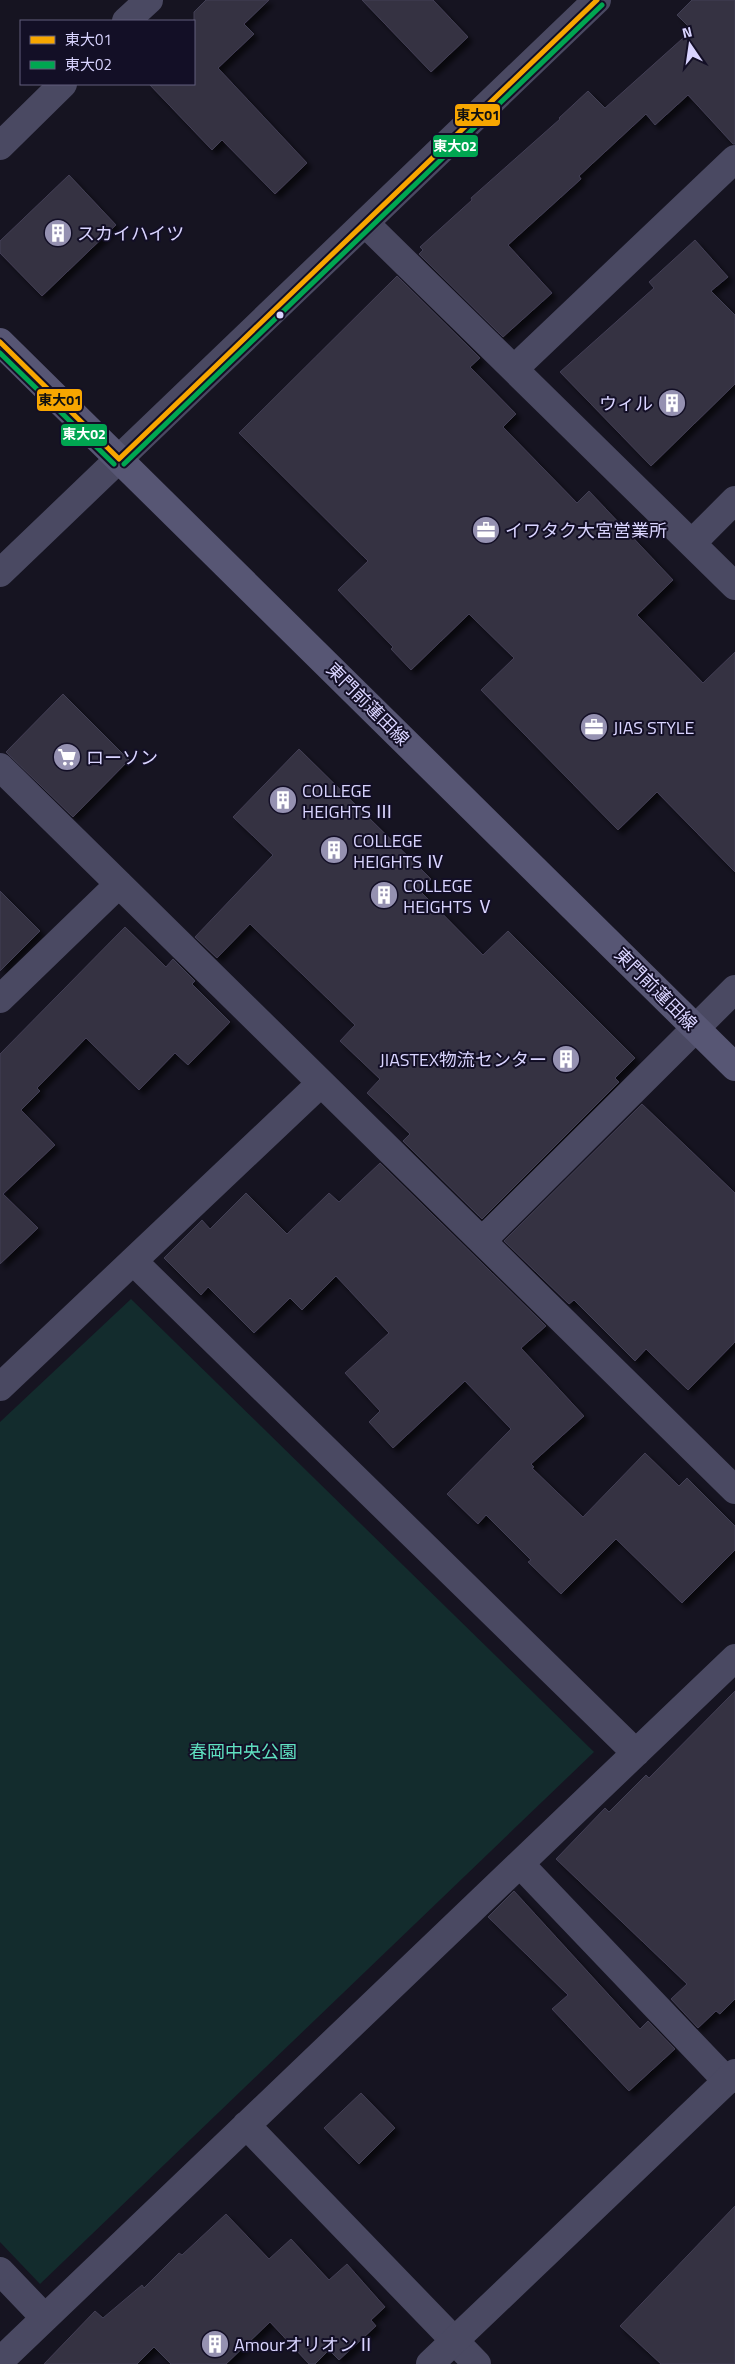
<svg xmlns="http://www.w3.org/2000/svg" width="735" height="2364" font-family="'Titillium Web','Noto Sans JP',sans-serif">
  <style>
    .green { fill: #132c2d }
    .building { fill: #343243; stroke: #433f54; filter: url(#shadow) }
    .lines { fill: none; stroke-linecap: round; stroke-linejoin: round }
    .minor { stroke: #4a4962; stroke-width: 28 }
    .tertiary { stroke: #4a4962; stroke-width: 28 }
    .secondary { stroke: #575674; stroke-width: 28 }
    .bus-1-casing { stroke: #130f26; stroke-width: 9 }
    .bus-2-casing { stroke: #130f26; stroke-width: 9 }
    .bus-1 { stroke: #f7a600; stroke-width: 5 }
    .bus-2 { stroke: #00a651; stroke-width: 5 }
    .bus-dot { fill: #d9d4ff; stroke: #130f26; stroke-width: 2 }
    .labels { text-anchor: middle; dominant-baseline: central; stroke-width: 4; stroke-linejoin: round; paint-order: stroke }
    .poi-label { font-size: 18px; fill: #d9d4ff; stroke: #130f26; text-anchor: start }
    .street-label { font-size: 18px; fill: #d9d4ff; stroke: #130f26 }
    .park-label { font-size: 18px; fill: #5fe0c0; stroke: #130f26 }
    .line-badge { stroke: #130f26; stroke-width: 2 }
    .badge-label { font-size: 14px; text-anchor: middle; font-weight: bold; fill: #fff }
    .pale-badge-label { font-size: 14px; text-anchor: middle; font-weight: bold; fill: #111 }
  </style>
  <defs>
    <filter id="shadow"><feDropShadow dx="4.5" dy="4.5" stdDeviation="2.5" flood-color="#0009"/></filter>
  </defs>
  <rect width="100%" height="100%" fill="#161421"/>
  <path class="green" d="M131 1299 594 1752 40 2284 0 2242V1422Z"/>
  <path class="building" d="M206 0H269L244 24 254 34 218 68 307 163 275 194 222 140 212 150 149 84H194V12Z
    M362 0H433L468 37 431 72Z
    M692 0H735V144H733L688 95 655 125 646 114 579 176 581 179 508 245 552 293 503 337 419 254 423 250 420 247 472 200 471 198 560 119 559 118 588 91 605 108 692 30 677 15Z
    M69 175 116 225 42 296 0 253V241Z
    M695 240 728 277 711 291 735 315V384L651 466 560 372 654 288 649 282Z
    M397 276 480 358 470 367 516 414 503 427 577 503 589 491 673 580 637 615 703 683 735 652V872L657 792 618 830 481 690 514 658 469 614 411 670 391 649 393 647 338 590 368 561 239 433Z
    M63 694 129 760 73 817 6 752Z
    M299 749 431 879 420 891 483 955 508 931 635 1058 615 1078 619 1082 482 1219 403 1141 410 1134 367 1093 380 1079 340 1041 355 1025 250 924 217 958 195 937 273 855 233 817Z
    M0 891 40 931 0 971Z
    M125 927 166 967 173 959 195 981 192 984 230 1022 188 1065 175 1053 139 1090 86 1038 37 1088 40 1091 21 1110 55 1145 3 1194 38 1228 0 1264V1054Z
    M642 1104 735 1193V1342L688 1390 646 1349 635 1361 574 1300 569 1304 504 1241Z
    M380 1163 546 1326 521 1348 584 1416 531 1464 534 1467 532 1468 583 1517 645 1453 679 1486 687 1478 735 1526V1550L682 1603 616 1539 561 1594 528 1562 531 1560 486 1515 478 1524 447 1494 511 1429 465 1381 393 1448 369 1422 380 1411 345 1373 389 1333 336 1276 302 1310 290 1298 254 1333 208 1287 201 1295 164 1258 202 1220 210 1229 246 1193 287 1234 329 1193 339 1202Z
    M735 1691V1999L720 2014 716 2011 698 2028 671 1999 687 1984 556 1859 605 1808 609 1812 646 1775 649 1778Z
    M514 1891 640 2029 648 2021 675 2049 629 2091 552 2009 568 1995 488 1917Z
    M361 2093 395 2128 359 2164 324 2128Z
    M735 2206V2364H661L620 2326Z
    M226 2214 269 2259 291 2239 329 2280 347 2264 385 2307 371 2320 376 2326 339 2360 329 2350 315 2364H309L270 2322 226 2364H171L154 2347 137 2364H44L95 2311 103 2318 142 2285 144 2288 179 2253 182 2255Z"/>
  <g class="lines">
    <path class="minor" d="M126 21 149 0
      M0 146 63 84
      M365 223 735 586
      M514 369 735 159
      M692 543 735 500
      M0 767 735 1490
      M0 999 119 884
      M482 1241 735 989
      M133 1261 636 1753
      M0 1387 321 1083
      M520 1864 727 2081
      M246 2125 477 2364
      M0 2271 45 2318
      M0 2361 735 1658"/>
    <path class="tertiary" d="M0 573 597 0
      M430 2364 735 2073"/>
    <path class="secondary" d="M0 342 735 1067"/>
    <defs>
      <path id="bus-1" d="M0 342 119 459
        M119 459 597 0"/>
      <path id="bus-2" d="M0 353 114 464
        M124 464 602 5"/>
    </defs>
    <use href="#bus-1" class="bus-1-casing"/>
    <use href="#bus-2" class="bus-2-casing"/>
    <use href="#bus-1" class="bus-1"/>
    <use href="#bus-2" class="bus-2"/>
  </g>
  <defs>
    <symbol id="building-disc" viewBox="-11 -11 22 22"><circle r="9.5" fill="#9591b1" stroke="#130f26"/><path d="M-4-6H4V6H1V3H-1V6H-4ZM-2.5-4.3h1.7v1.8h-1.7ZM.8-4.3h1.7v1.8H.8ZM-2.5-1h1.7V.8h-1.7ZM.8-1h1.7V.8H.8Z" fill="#fff"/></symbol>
    <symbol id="office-disc" viewBox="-11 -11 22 22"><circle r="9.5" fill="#9591b1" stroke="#130f26"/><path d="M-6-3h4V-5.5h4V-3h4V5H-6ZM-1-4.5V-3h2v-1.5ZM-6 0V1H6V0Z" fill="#fff"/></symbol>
    <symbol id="supermarket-disc" viewBox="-11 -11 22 22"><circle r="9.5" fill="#9591b1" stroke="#130f26"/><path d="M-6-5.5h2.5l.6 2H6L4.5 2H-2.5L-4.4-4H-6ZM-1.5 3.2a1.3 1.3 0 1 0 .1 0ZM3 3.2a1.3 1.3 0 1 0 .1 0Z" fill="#fff"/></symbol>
  </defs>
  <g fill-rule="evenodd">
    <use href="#building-disc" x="42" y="217" width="32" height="32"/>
    <use href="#building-disc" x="656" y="387" width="32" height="32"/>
    <use href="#office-disc" x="470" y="514" width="32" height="32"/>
    <use href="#office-disc" x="578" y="711" width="32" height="32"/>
    <use href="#supermarket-disc" x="51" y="741" width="32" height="32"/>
    <use href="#building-disc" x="267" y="784" width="32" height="32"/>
    <use href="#building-disc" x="318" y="834" width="32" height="32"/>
    <use href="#building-disc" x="368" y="879" width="32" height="32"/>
    <use href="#building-disc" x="550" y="1043" width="32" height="32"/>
    <use href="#building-disc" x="199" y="2328" width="32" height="32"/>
  </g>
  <circle class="bus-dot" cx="280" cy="315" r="4.5"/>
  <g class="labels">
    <g class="poi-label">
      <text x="77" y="233">スカイハイツ</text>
      <text x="653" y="403" text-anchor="end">ウィル</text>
      <text x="505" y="530">イワタク大宮営業所</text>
      <text x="613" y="727">JIAS STYLE</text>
      <text x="86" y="757">ローソン</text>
      <text x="302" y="790">COLLEGE<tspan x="302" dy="21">HEIGHTS Ⅲ</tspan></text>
      <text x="353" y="840">COLLEGE<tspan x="353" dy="21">HEIGHTS Ⅳ</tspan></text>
      <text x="403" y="885">COLLEGE<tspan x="403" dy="21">HEIGHTS Ⅴ</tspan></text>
      <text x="547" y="1059" text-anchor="end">JIASTEX物流センター</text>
      <text x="234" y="2344">AmourオリオンⅡ</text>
    </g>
    <g class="street-label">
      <text transform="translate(368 704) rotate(45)">東門前蓮田線</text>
      <text transform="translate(656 989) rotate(45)">東門前蓮田線</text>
    </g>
    <g class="park-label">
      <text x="243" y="1751">春岡中央公園</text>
    </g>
  </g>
  <g class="line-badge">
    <rect x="454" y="103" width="47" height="24" rx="5" fill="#f7a600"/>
    <rect x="432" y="134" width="47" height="24" rx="5" fill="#00a651"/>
    <rect x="36" y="388" width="47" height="24" rx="5" fill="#f7a600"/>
    <rect x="60" y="423" width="48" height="24" rx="5" fill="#00a651"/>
  </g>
  <g class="badge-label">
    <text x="455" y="151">東大02</text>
    <text x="84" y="439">東大02</text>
  </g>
  <g class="pale-badge-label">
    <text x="478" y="120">東大01</text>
    <text x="60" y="405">東大01</text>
  </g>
  <rect x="20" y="20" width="175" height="65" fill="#130f26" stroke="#625e7d"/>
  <rect x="30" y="36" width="25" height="8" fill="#f7a600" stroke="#625e7d"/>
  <text x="65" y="45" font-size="15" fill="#d9d4ff">東大01</text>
  <rect x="30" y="61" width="25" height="8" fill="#00a651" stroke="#625e7d"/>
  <text x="65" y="70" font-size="15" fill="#d9d4ff">東大02</text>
  <g transform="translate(690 45) rotate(347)" stroke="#130f26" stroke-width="4" paint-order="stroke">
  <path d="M0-4L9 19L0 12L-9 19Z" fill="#d9d4ff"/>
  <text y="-8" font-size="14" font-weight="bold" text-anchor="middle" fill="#d9d4ff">N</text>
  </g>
</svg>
